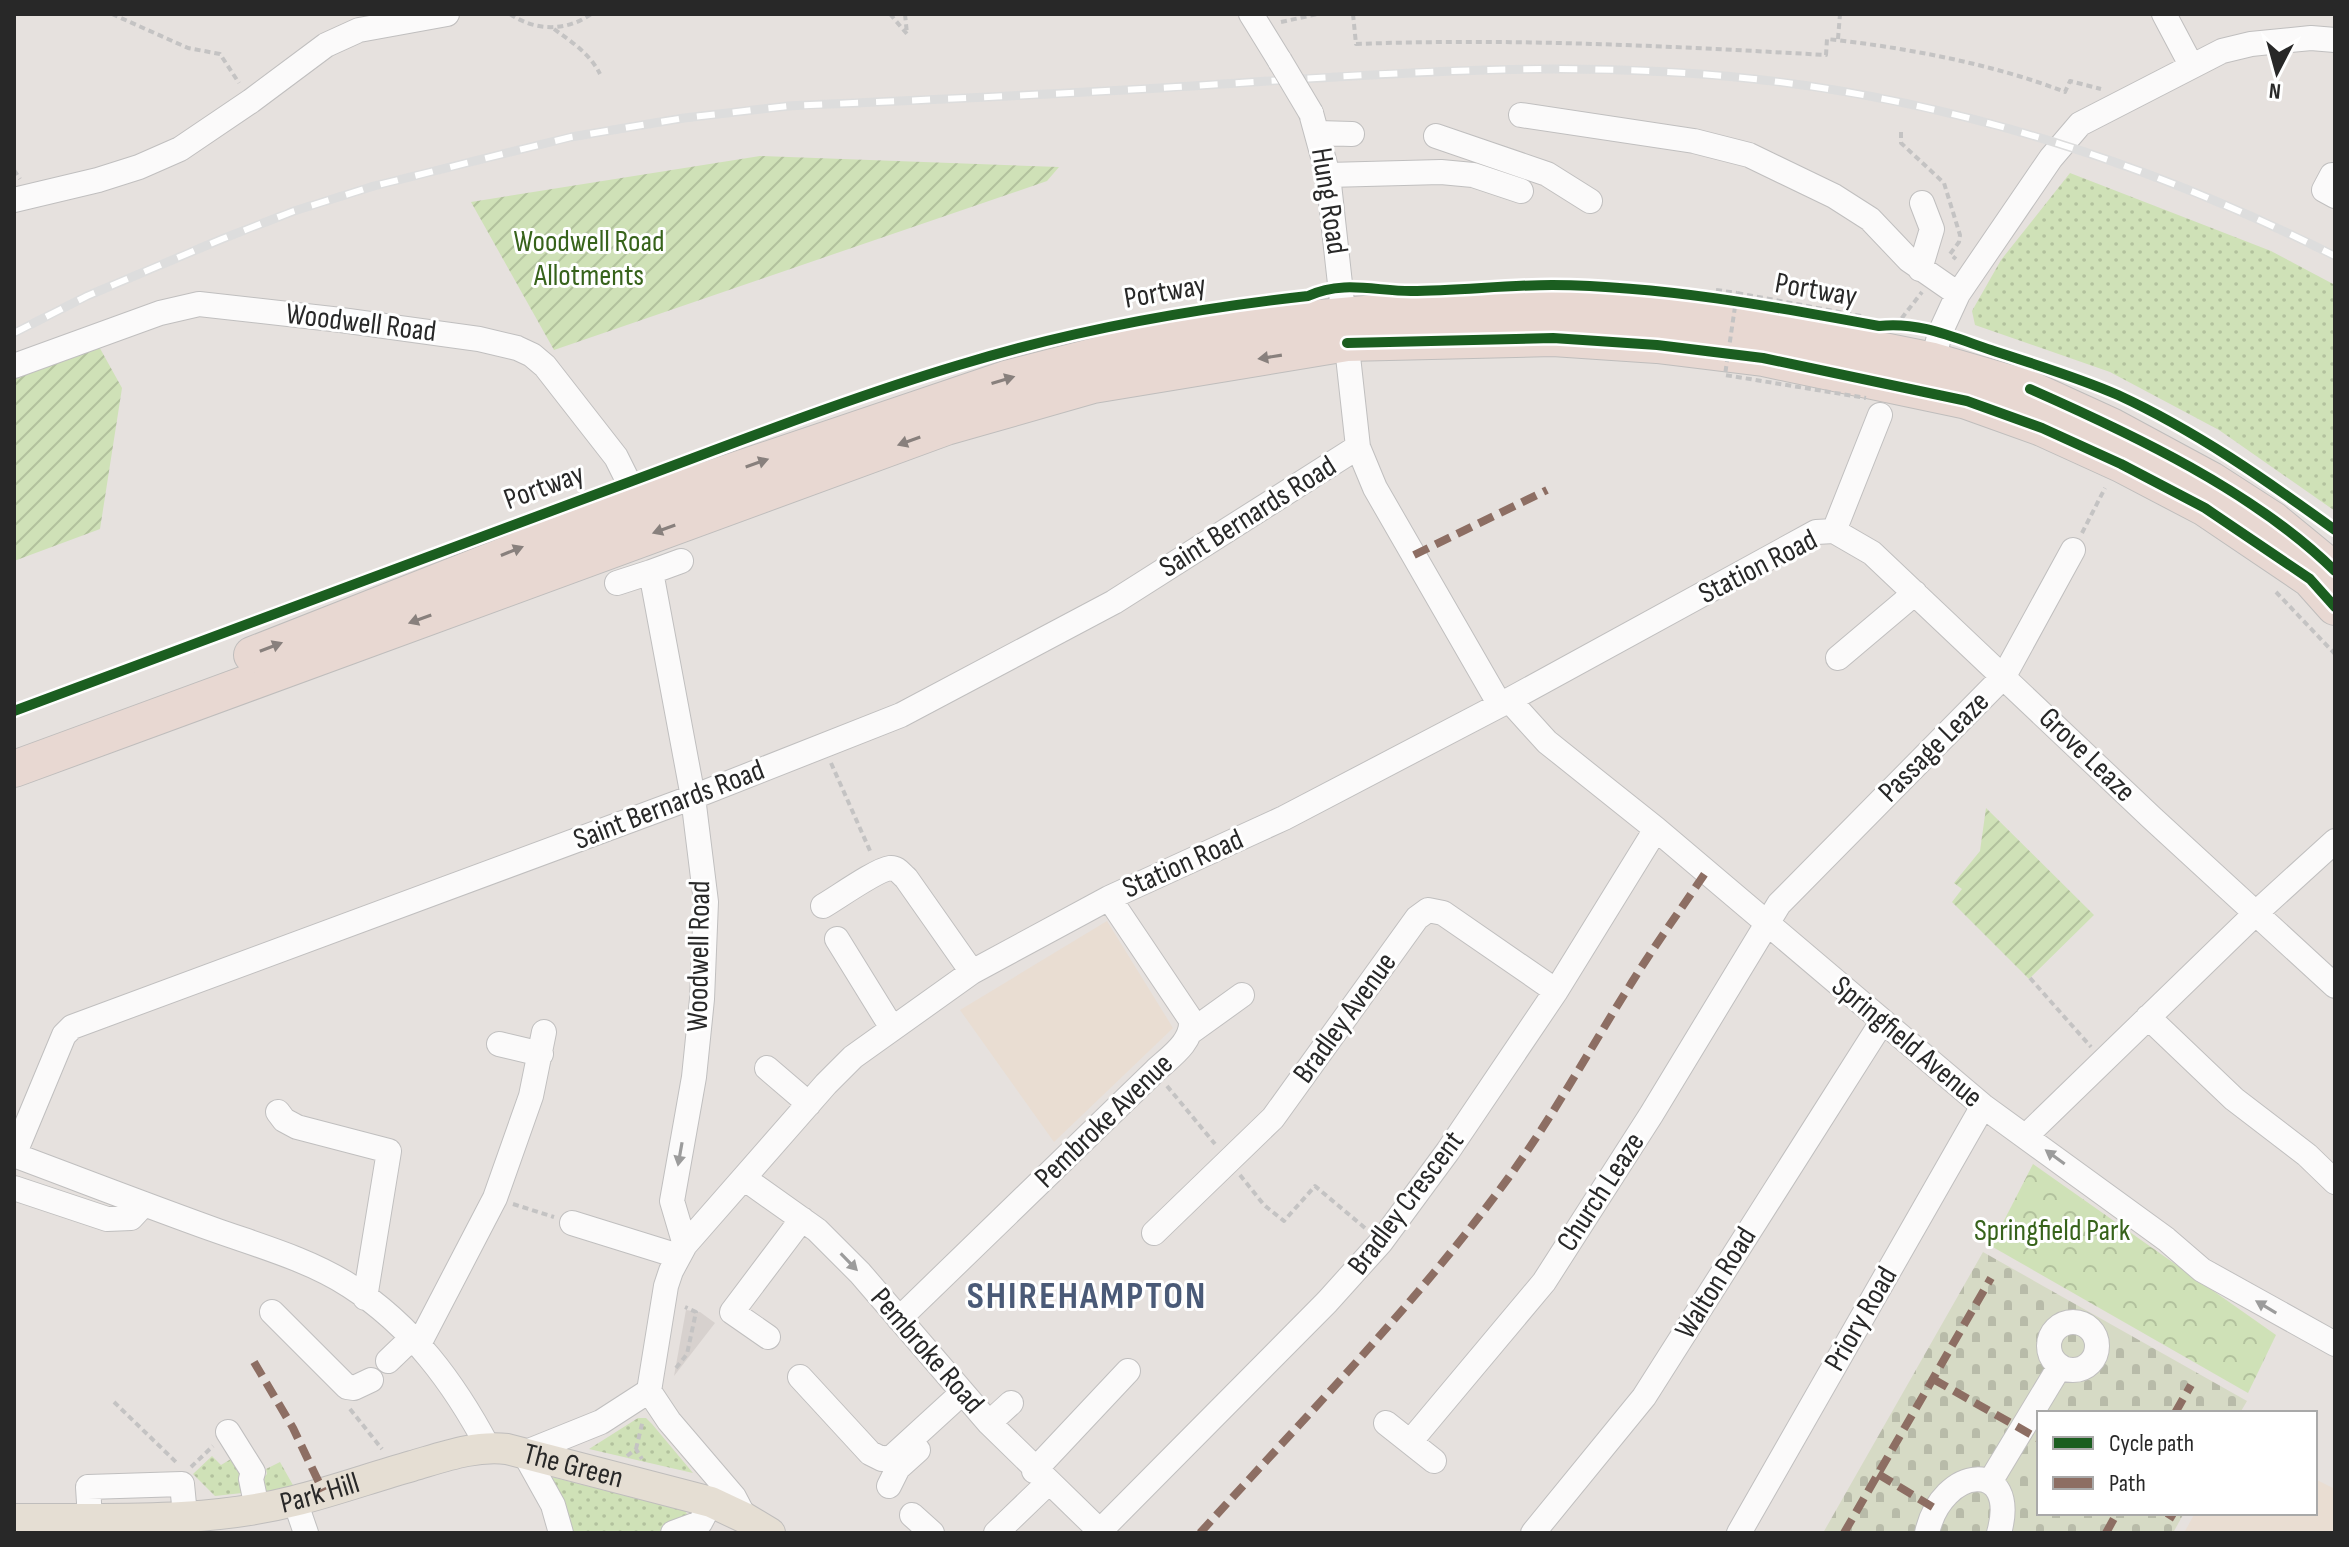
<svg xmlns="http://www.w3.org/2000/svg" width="2349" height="1547" font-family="'Sofia Sans Condensed',sans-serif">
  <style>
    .education { fill: #e9ddd2 }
    .grass { fill: url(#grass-dots) }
    .cemetery { fill: url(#cemetery-stones) }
    .park { fill: url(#park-crowns) }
    .garden { fill: url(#garden-furrows) }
    .plaza { fill: #d7d1ce }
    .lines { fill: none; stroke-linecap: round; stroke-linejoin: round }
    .minor-casing { stroke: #c0bfbf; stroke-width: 26 }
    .major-casing { stroke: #bfbdbc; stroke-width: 32 }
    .highway-casing { stroke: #bfbdbc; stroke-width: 38 }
    .path { stroke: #c4c3c3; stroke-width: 4; stroke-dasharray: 6 4; stroke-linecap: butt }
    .minor { stroke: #fbfafa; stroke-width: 24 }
    .major { stroke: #e5ded3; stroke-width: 30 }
    .highway { stroke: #e8d8d2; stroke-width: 36 }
    .rail-casing { stroke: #ddd; stroke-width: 9 }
    .rail { stroke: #fff; stroke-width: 6; stroke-dasharray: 18; stroke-linecap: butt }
    .minor-bridge-casing { stroke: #c0bfbf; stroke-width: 26; stroke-linecap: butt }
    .path-bridge { stroke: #c4c3c3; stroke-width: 4; stroke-dasharray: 6 4; stroke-linecap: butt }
    .minor-bridge { stroke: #fbfafa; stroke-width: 24 }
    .quiet { stroke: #8d6e63; stroke-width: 8; stroke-dasharray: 16 8; stroke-linecap: butt }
    .cycleway-casing { stroke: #fff; stroke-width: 15 }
    .cycleway { stroke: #1b5e20; stroke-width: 10 }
    .oneway { fill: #88807d }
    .oneway2 { fill: #9c9c9c }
    .labels { text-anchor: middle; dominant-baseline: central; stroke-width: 6; stroke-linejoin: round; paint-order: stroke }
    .street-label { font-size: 30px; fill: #282828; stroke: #fff }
    .park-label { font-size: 30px; fill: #37631b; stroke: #fff }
    .district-label { font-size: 38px; font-weight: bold; letter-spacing: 2px; fill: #4a5a77; stroke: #fff }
  </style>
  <defs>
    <pattern id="grass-dots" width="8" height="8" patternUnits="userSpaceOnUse" patternTransform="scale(2)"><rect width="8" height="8" fill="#cfe1b7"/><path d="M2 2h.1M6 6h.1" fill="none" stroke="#b2c19d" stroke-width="1.8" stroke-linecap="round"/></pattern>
    <pattern id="cemetery-stones" width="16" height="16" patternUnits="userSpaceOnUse" patternTransform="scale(2)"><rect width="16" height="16" fill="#d6dac5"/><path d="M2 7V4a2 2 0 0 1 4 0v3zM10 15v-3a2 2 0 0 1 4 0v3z" fill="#b8bba9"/></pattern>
    <pattern id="park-crowns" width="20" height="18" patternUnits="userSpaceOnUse" patternTransform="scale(2)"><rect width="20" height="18" fill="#cfe1b7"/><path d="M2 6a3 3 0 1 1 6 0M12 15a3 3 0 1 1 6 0" fill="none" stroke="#b2c19d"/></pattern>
    <pattern id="garden-furrows" width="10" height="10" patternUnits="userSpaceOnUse" patternTransform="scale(2)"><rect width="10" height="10" fill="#cfe1b7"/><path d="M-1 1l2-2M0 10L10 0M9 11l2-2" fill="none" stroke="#b2c19d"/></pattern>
  </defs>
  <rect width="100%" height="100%" fill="#e6e1de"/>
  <path class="education" d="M1107 921 1173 1028 1054 1142 960 1010Z
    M2315 1479 2335 1489V1533H2184L2195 1513H2315Z"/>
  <path class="grass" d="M2070 173 2271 251 2335 285V511L2219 430 2110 372 1975 325 1972 311 2001 260Z
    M638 1418H646L652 1424 693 1473 589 1449Z
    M212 1456 221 1465 231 1459 251 1492 215 1496 193 1474Z
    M280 1462 294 1487 260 1492V1481L267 1474 266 1469Z
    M552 1477 685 1511 689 1517 688 1523 661 1533H571L551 1481Z"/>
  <path class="cemetery" d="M1983 1252 2247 1401 2240 1413H2039V1513H2184L2173 1533H1823Z"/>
  <path class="park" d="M2033 1164 2276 1335 2248 1393 1991 1246Z"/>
  <path class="garden" d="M760 156 1059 167 1047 181 554 350 471 202Z
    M97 343 122 388 100 529 14 561V376Z
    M1986 808 2094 915 2029 979 1952 902 1962 889 1954 883 1980 851Z"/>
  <path class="plaza" d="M686 1310 700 1312 715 1323 674 1376Z"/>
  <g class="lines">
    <defs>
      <path id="minor" d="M1251 14 1280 61
        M2164 14 2191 65
        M1311 113 1328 175 1358 447 1375 488 1500 705
        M1521 115 1694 141 1749 155 1834 196 1870 219 1909 260 1958 294
        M1318 133 1352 134
        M1436 136 1547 174 1590 201
        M1328 175 1441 172 1473 175 1521 191
        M2332 175 2324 190 2335 196
        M14 200 98 180 139 167 180 149 251 101 326 45 359 30 447 14
        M1920 269 1932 229 1922 203
        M1933 361 1940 333 1958 294 2051 158 2080 124 2222 51 2251 44 2311 38 2335 40
        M14 366 160 313 199 304 341 320 479 339 517 348 532 355 545 366 616 457 639 503
        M1834 531 1880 415
        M681 561 651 572 693 797 706 902 702 999 694 1077 672 1201 685 1245
        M617 583 651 572
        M1838 658 1915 593
        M1509 700 1547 742 1656 829 1983 1106 2166 1239 2202 1270 2335 1344
        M823 906C837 898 876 870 890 868 897 867 901 874 906 878L972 972
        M837 939 892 1028
        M2148 1017 2234 1099 2307 1155 2335 1182
        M1192 1031 1242 995
        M499 1044 541 1054
        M767 1068 809 1104
        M278 1112 284 1120 297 1127 389 1151 365 1298
        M2026 1136 2257 912 2335 841
        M14 1155 64 1035 72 1027 693 797 901 715 1114 602 1358 447
        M14 1155C81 1180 148 1206 215 1230 260 1246 310 1260 350 1286 412 1326 454 1383 488 1447
        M745 1179 817 1230 860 1273 989 1423 1102 1533
        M14 1188 107 1219 131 1218 144 1204
        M572 1223 678 1256
        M1154 1233 1273 1118 1417 918 1428 910 1443 913 1556 991
        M272 1312 347 1387 354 1388 371 1380
        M899 1319 1155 1071C1170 1057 1193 1042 1191 1020L1109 898
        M2049 1346a24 24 0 1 1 48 0a24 24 0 1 1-48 0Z
        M768 1337 732 1312 802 1219
        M419 1344 495 1198 531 1096 544 1032
        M388 1361 412 1338
        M800 1377 870 1453 882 1459 892 1457 962 1393
        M989 1423 1011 1403
        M1386 1423 1410 1442 1544 1282 1651 1115 1779 904 2004 676 2073 550
        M228 1432 253 1472 251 1479 257 1508
        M1410 1442 1434 1461
        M1034 1471 1128 1371
        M1990 1482 2060 1366
        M889 1486 898 1468 918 1450
        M295 1501 306 1533
        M912 1515 932 1533
        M90 1518 88 1487 182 1484 185 1515
        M745 1518 734 1497 669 1421 649 1391 666 1286 671 1271 685 1245 826 1084 853 1057 972 972 1109 898 1284 818 1500 705 1816 532 1834 531 1872 553 2152 818 2335 986
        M1100 1531 1327 1302 1381 1242 1448 1151 1556 991 1656 829
        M561 1533 553 1505 524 1453 601 1422 649 1391
        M673 1533 700 1523 711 1502
        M996 1533 1048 1483
        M1533 1533 1644 1397 1882 1022
        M1739 1533 1983 1106
        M1927 1533C1942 1465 2020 1458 1999 1533"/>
      <g id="major">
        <path id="s1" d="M14 1519C106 1518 204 1524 294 1501 334 1491 373 1477 412 1466 443 1457 475 1445 507 1449L711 1502 745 1518 770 1533"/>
      </g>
      <path id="highway" d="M252 655 639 503 1006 379 1131 347 1288 321 1409 310 1576 307 1671 314 1764 327 1933 361 2030 389 2111 426 2211 480 2273 520 2335 571
        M14 769 946 427 1093 385 1347 343 1553 338 1657 345 1763 358 1967 401 2042 428 2121 464 2205 508 2310 579 2335 607"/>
    </defs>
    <use href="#minor" class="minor-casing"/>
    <use href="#major" class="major-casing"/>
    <use href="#highway" class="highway-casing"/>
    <path class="path" d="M112 14 188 48 220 54 239 83
      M510 14C535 31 566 32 591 14
      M890 14 907 34 905 14
      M1353 14 1356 44C1513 38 1669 46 1826 55L1827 39C1902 47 1994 64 2065 92L2070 81 2101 89
      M1281 22 1318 14
      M554 29C572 42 590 54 600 74
      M1838 39 1840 14
      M1901 132V143L1944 183 1960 235 1959 242 1950 254 1956 259
      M14 170 20 179
      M1716 290 1737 293
      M1894 323H1898L1922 292
      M2082 533 2105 488
      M2276 592 2335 654
      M831 763 871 853
      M2030 978 2091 1047
      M1167 1086 1215 1144
      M1240 1175 1264 1205 1284 1221 1315 1186 1365 1228
      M513 1204 554 1217
      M676 1368 687 1354 696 1312 685 1307
      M114 1402 177 1463
      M350 1409 382 1449
      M636 1449 643 1420
      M627 1456 636 1449 642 1459
      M191 1467 213 1446"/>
    <use href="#minor" class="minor"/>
    <use href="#major" class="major"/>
    <use href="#highway" class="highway"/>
    <defs>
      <path id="rail" d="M14 333 87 296 222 239 294 211 374 186 571 137 684 118 788 106C917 100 1047 95 1176 87 1368 75 1562 58 1754 79 1956 101 2154 165 2335 256"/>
    </defs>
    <use href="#rail" class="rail-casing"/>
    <use href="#rail" class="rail"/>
    <defs>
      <path id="minor-bridge" d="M1280 61 1311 113"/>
    </defs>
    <use href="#minor-bridge" class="minor-bridge-casing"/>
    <path class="path-bridge" d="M1861 316 1737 293 1725 375 1866 398"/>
    <use href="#minor-bridge" class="minor-bridge"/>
    <path class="quiet" d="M1414 555 1547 490
      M254 1362 293 1428 323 1491
      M1933 1379 2039 1439
      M2175 1413 2191 1385
      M1878 1474 1936 1509
      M2167 1513 2175 1518
      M1200 1533C1306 1416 1416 1304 1509 1177 1554 1115 1591 1047 1632 982 1655 945 1681 909 1706 872
      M1844 1533 1991 1278
      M2106 1533 2117 1513"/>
    <defs>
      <path id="cycleway" d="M1347 343 1553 338 1657 345 1763 358 1967 401 2042 428 2121 464 2205 508 2310 579 2335 607
        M2030 389C2132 434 2255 492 2335 571
        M14 711C211 638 407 564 605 491 722 448 839 401 959 365 1073 330 1191 309 1308 296 1343 280 1375 291 1411 291 1458 291 1505 285 1552 285 1662 286 1771 306 1879 326 1918 321 1955 338 1991 350 2033 364 2077 377 2118 395 2196 431 2266 480 2335 530"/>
    </defs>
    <use href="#cycleway" class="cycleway-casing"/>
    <use href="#cycleway" class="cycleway"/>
  </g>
  <defs><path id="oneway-solid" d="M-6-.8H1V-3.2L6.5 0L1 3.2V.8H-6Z" transform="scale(2)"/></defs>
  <g class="oneway">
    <use href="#oneway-solid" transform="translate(1270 357) rotate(171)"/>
    <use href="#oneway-solid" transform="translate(1003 380) rotate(-17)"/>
    <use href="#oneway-solid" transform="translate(909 441) rotate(160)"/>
    <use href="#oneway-solid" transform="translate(757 463) rotate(-19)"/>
    <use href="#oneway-solid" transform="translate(664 529) rotate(160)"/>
    <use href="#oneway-solid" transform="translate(512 551) rotate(-22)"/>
    <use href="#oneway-solid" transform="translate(420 619) rotate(160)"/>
    <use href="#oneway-solid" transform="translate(271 647) rotate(-21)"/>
  </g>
  <g class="oneway2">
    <use href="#oneway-solid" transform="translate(680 1154) rotate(100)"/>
    <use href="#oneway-solid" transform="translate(2055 1157) rotate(-144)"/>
    <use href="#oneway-solid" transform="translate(849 1262) rotate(46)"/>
    <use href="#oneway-solid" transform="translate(2266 1307) rotate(-149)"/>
  </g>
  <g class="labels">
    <g class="street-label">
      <text transform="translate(1329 201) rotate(81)">Hung Road</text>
      <text transform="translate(1816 290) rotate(10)">Portway</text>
      <text transform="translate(1165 292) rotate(-10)">Portway</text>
      <text transform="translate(361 323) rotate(7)">Woodwell Road</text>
      <text transform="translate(544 487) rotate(-20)">Portway</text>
      <text transform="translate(1248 517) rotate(-32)">Saint Bernards Road</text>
      <text transform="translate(1758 567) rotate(-27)">Station Road</text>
      <text transform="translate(1934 747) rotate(-45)">Passage Leaze</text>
      <text transform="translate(2087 755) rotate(44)">Grove Leaze</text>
      <text transform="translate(669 805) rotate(-21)">Saint Bernards Road</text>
      <text transform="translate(1183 864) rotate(-24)">Station Road</text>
      <text transform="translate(699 956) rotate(-89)">Woodwell Road</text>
      <text transform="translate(1345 1018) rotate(-54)">Bradley Avenue</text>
      <text transform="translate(1907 1042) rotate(40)">Springfield Avenue</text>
      <text transform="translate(1104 1121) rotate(-44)">Pembroke Avenue</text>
      <text transform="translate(1601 1192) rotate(-57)">Church Leaze</text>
      <text transform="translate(1406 1203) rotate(-53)">Bradley Crescent</text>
      <text transform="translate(1716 1283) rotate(-58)">Walton Road</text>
      <text transform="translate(1861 1319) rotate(-60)">Priory Road</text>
      <text transform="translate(927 1351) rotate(49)">Pembroke Road</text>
      <text stroke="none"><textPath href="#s1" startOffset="570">The Green</textPath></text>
      <text stroke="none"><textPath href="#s1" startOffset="308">Park Hill</textPath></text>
    </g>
    <g class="park-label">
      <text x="589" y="242">Woodwell Road<tspan x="589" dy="34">Allotments</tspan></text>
      <text x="2052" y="1231">Springfield Park</text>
    </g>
    <g class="district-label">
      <text x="1087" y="1296">SHIREHAMPTON</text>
    </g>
  </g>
  <rect width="2349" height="1547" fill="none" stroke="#282828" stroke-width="32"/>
  <rect x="2037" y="1411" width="280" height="104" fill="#ffffff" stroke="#a9a9a9" stroke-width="2"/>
  <rect x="2053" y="1437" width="40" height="12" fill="#1b5e20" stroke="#a9a9a9" stroke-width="2"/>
  <text x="2109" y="1451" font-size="24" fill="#282828">Cycle path</text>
  <rect x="2053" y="1477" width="40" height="12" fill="#8d6e63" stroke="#a9a9a9" stroke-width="2"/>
  <text x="2109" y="1491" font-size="24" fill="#282828">Path</text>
  <g transform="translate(2277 72) rotate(186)" stroke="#ffffff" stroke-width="6" paint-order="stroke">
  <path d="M0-6L14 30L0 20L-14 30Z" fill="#282828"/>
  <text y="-12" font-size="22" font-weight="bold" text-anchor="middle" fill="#282828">N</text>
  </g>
</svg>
